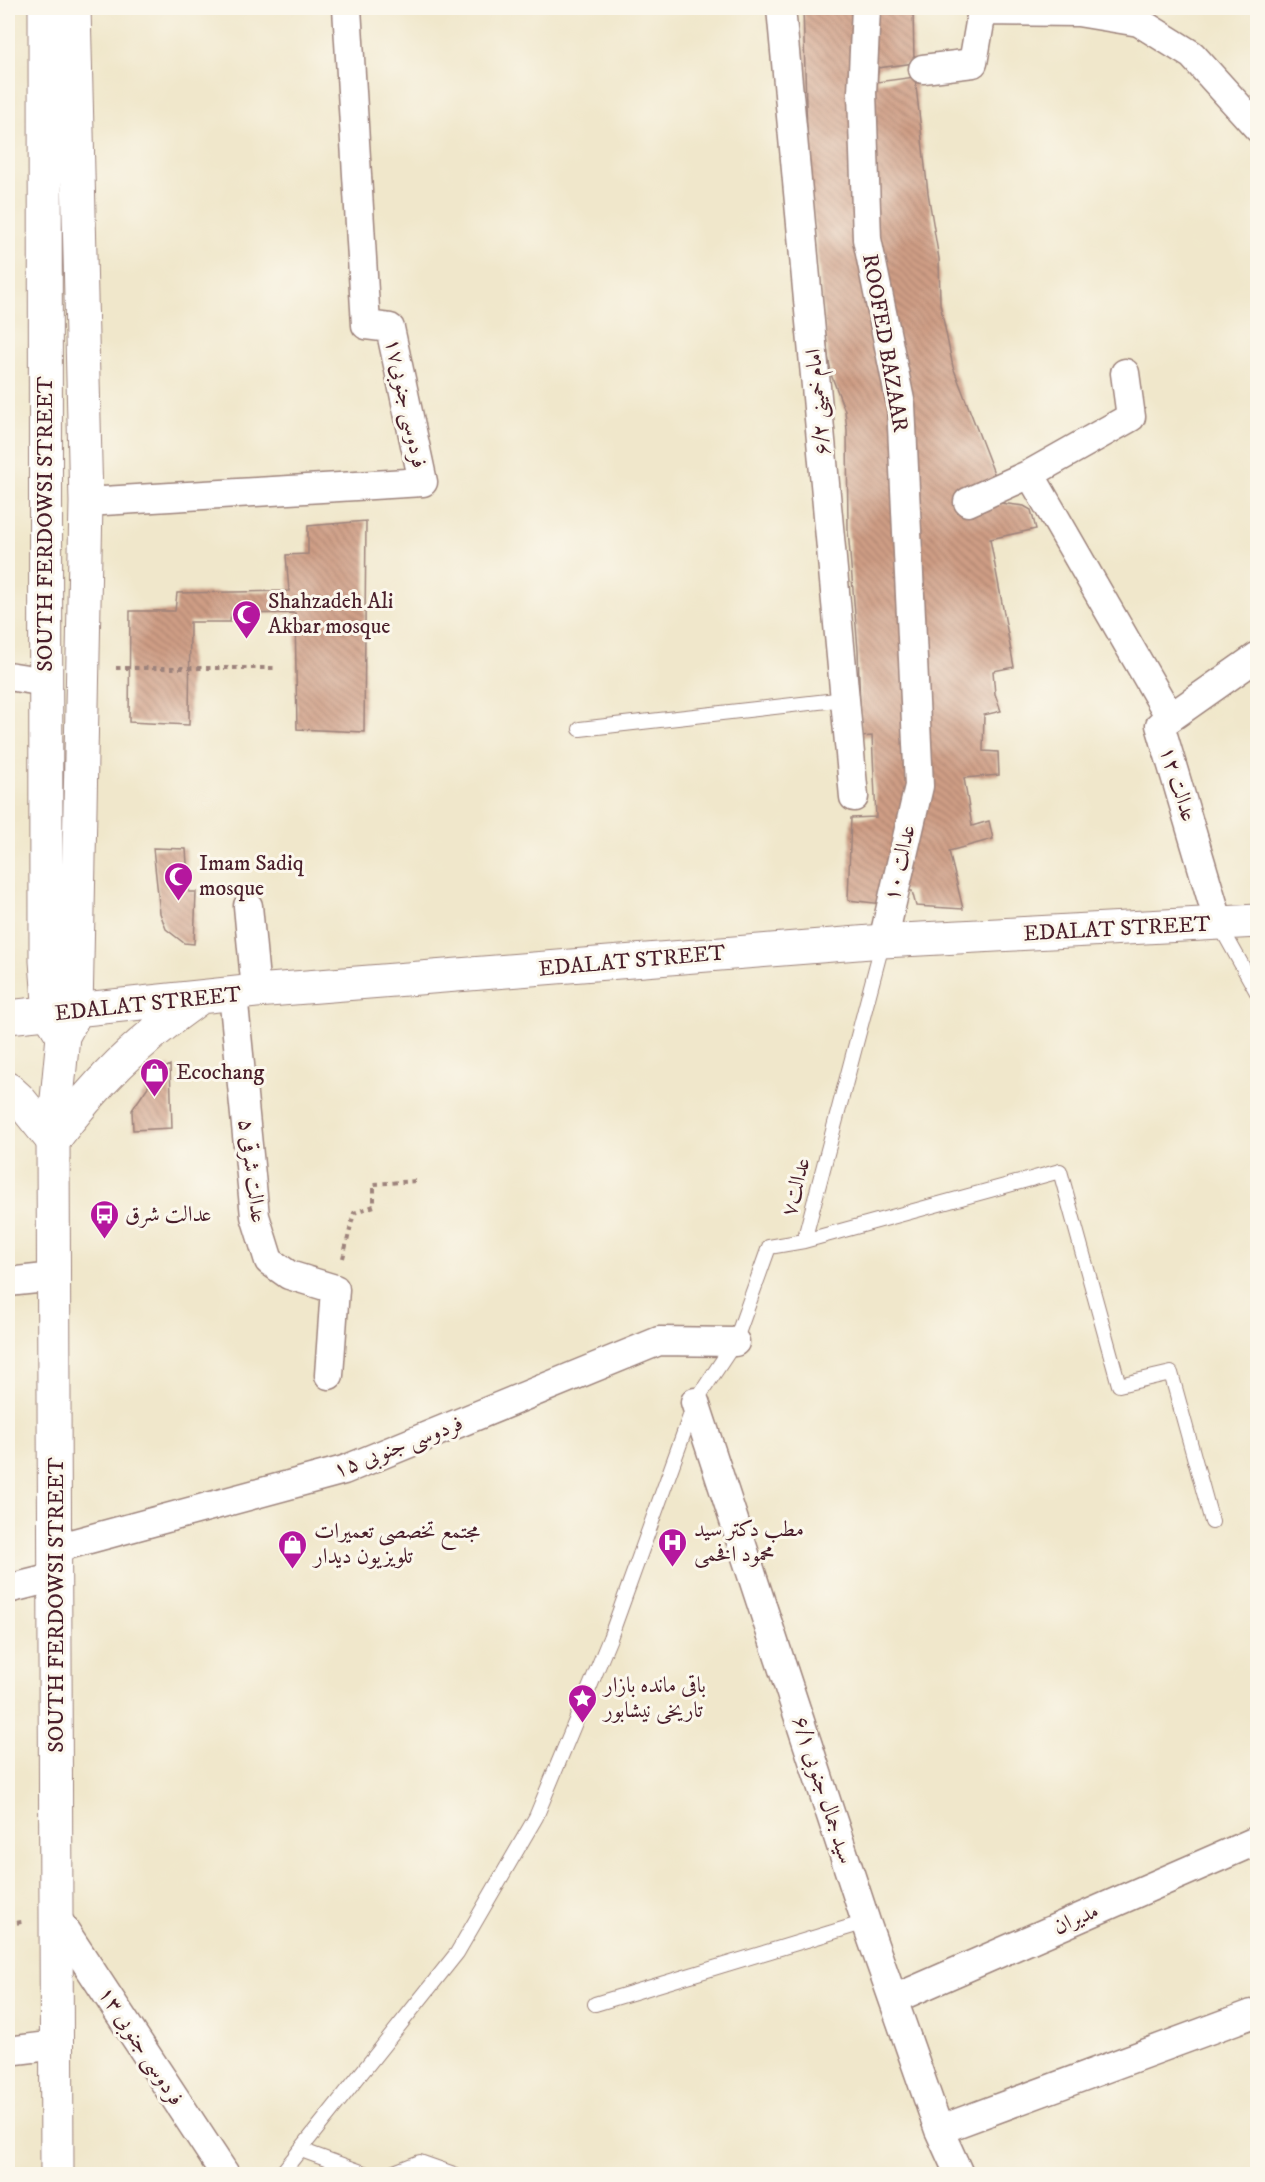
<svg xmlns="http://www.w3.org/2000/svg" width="1265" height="2182" font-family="'IM FELL DW Pica',Amiri,serif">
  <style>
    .building { fill: url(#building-back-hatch) }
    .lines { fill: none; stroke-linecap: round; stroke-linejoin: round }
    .lane-casing { stroke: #9d837b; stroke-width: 16 }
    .street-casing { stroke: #9d837b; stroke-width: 31 }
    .secondary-casing { stroke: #9d837b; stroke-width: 35 }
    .primary-casing { stroke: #9d837b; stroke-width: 35 }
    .path { stroke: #9d837b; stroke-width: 4; stroke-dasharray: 4.5 4.5; stroke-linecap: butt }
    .lane { stroke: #fff; stroke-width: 14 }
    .street { stroke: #fff; stroke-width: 28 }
    .secondary { stroke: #fff; stroke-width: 33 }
    .primary { stroke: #fff; stroke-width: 33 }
    .labels { text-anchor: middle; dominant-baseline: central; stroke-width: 6; stroke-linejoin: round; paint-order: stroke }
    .street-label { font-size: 22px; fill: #4a1f2b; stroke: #fbf7ec }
    .poi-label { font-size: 22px; fill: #4a1f2b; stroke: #fbf7ec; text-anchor: start }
  </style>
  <defs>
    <pattern id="building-back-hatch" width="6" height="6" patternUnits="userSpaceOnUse" patternTransform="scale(1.5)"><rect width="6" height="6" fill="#cf9e85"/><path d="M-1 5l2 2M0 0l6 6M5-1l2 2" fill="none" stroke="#aa806d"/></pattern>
  </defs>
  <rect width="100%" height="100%" fill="#fbf7ec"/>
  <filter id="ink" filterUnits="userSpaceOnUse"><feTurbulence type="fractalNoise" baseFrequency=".0167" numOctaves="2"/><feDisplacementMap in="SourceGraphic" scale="12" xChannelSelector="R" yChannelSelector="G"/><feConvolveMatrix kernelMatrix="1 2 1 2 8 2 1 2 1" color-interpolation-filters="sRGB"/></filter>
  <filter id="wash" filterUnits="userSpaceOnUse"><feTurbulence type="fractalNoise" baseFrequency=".008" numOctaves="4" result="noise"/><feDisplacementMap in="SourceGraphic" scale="24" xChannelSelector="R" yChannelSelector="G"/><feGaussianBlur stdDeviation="1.35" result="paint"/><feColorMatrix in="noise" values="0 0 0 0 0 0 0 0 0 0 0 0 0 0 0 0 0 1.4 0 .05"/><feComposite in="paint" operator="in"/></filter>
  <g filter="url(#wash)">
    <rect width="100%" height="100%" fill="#f0e7cb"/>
    <g id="blocks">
      <path class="building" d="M803 8H913L914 63 878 68 877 82 915 77 928 193 939 259 940 304 953 367 997 481 955 500V508L1000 503 1024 506 1031 510 1036 529 990 539 1014 667 993 671 995 694 1001 711 984 715 983 751 998 752 999 775 964 778 972 826 989 821 993 839 949 851 963 909 916 906 912 891 887 888 883 904 848 900 851 818 876 817 874 776 872 736 861 737 858 650 848 530 847 430 845 411 832 377 828 356 808 167Z
        M366 521 364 732 297 729 295 613 231 614 230 622H190L189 725 129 722 130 611H175L177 593 289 591 286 555 308 554V526Z
        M153 848 186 849 189 892H196L194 944 184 943 166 929 160 913Z
        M170 1065 172 1128 133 1130 132 1110 158 1072Z"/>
    </g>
  </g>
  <g filter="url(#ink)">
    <use href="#blocks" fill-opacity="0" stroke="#9d837b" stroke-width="1.5"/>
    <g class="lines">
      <defs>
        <path id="lane" d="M580 729 845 699
          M1219 924 1258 994
          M804 1241 1060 1171 1119 1385 1171 1373 1212 1522
          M595 2004 866 1922
          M301 2150 367 2174
          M281 2174 457 1953 536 1817 610 1638 695 1402 735 1342 769 1247 804 1241 883 941
          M389 2174 420 2162 454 2174"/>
        <path id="street" d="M781 8 854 797
          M866 8 862 93 867 239 901 405 919 786 883 941
          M923 69 973 63 982 11 1078 12 1139 22 1192 55 1258 128
          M1125 373 1131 417 1030 474 1170 717
          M86 502 423 482 390 328 366 325 347 8
          M968 502 1030 474
          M8 676 46 682
          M248 906 256 991
          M1219 924 1160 725 1258 656
          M233 994 255 1216 269 1261 289 1275 335 1289 329 1375
          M8 1282 55 1277
          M695 1402 866 1922 939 2130 959 2174
          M56 1548 344 1470 659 1341 735 1342
          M8 1589 56 1577
          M56 1917 225 2174
          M894 1999 1258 1840
          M8 2051 57 2045
          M939 2130 1252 2014"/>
        <path id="secondary" d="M8 1017 256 991 883 941 1258 921
          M8 1089 19 1099 53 1141C96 1082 139 1041 198 999"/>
        <path id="primary" d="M45 8 46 961 50 1015 63 1036
          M57 2174 53 1141 63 1036 76 1012 86 502 74 8"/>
      </defs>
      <use href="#lane" class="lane-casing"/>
      <use href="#street" class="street-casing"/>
      <use href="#secondary" class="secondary-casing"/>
      <use href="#primary" class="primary-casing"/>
      <path class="path" d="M116 668H276
        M343 1258 354 1213 374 1206V1184L416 1181
        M8 1924 22 1922"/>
      <use href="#lane" class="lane"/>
      <use href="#street" class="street"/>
      <use href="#secondary" class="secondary"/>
      <use href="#primary" class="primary"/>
    </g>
  </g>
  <defs>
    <symbol id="mosque-pin" viewBox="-11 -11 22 30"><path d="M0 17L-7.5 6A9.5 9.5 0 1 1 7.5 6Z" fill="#b5179e" stroke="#fbf7ec"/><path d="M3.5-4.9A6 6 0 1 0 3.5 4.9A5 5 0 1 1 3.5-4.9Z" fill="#fff"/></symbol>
    <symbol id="shop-pin" viewBox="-11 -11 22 30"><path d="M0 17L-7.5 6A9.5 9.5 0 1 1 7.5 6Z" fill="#b5179e" stroke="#fbf7ec"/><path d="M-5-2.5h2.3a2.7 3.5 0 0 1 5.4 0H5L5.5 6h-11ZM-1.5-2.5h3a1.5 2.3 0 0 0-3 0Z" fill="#fff"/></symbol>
    <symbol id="bus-pin" viewBox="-11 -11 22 30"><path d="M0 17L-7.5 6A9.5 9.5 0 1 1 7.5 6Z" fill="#b5179e" stroke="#fbf7ec"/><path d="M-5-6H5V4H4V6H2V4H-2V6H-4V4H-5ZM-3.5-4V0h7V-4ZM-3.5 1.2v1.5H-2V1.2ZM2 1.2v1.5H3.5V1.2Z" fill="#fff"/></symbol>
    <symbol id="hospital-pin" viewBox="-11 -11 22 30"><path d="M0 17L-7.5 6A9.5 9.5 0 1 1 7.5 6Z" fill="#b5179e" stroke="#fbf7ec"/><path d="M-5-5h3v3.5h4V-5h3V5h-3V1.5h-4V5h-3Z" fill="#fff"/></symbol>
    <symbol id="sight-pin" viewBox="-11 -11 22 30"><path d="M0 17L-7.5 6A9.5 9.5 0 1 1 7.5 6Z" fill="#b5179e" stroke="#fbf7ec"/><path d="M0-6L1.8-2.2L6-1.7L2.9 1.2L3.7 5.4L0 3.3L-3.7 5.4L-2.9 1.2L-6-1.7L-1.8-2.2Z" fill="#fff"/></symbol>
  </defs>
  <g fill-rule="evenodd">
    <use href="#mosque-pin" x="230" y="598" width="33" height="45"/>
    <use href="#mosque-pin" x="162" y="860" width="33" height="45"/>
    <use href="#shop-pin" x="138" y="1056" width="33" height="45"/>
    <use href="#bus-pin" x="88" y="1198" width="33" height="45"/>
    <use href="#hospital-pin" x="656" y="1526" width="33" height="45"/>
    <use href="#shop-pin" x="276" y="1528" width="33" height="45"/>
    <use href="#sight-pin" x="566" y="1682" width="33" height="45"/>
  </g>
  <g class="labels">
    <g class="street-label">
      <text transform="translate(885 343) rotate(80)">ROOFED BAZAAR</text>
      <text transform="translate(818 402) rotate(-95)">امام خمینی ۶/۲</text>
      <text transform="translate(406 403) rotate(78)">فردوسی جنوبی۱۷</text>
      <text transform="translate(45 524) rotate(-90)">SOUTH FERDOWSI STREET</text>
      <text transform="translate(1178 784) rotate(73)">عدالت ۱۲</text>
      <text transform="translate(900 863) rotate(-77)">عدالت ۱۰</text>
      <text transform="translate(1117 929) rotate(-3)">EDALAT STREET</text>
      <text transform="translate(632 961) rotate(-5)">EDALAT STREET</text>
      <text transform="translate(148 1004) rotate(-6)">EDALAT STREET</text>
      <text transform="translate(252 1171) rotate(83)">عدالت شرقی ۵</text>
      <text transform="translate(796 1187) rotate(-75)">عدالت۷</text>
      <text transform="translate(398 1447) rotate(-21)">فردوسی جنوبی ۱۵</text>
      <text transform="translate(56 1605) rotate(-90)">SOUTH FERDOWSI STREET</text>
      <text transform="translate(823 1790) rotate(72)">سید جمال جنوبی ۶/۱</text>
      <text transform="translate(1076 1919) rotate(-24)">مدیران</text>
      <text transform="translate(141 2046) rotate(57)">فردوسی جنوبی ۱۳</text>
    </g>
    <g class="poi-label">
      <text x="268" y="601">Shahzadeh Ali<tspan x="268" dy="25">Akbar mosque</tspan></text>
      <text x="199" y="863">Imam Sadiq<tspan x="199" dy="25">mosque</tspan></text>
      <text x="176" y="1072">Ecochang</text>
      <text x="125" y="1214">عدالت شرق</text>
      <text x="694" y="1529">مطب دکتر سید<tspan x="694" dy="25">محمود افخمی</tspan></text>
      <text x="314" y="1531">مجتمع تخصصی تعمیرات<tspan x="314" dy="25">تلویزیون دیدار</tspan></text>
      <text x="604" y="1685">باقی مانده بازار<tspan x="604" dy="25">تاریخی نیشابور</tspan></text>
    </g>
  </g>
  <rect width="1265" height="2182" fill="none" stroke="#fbf7ec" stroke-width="30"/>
</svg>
